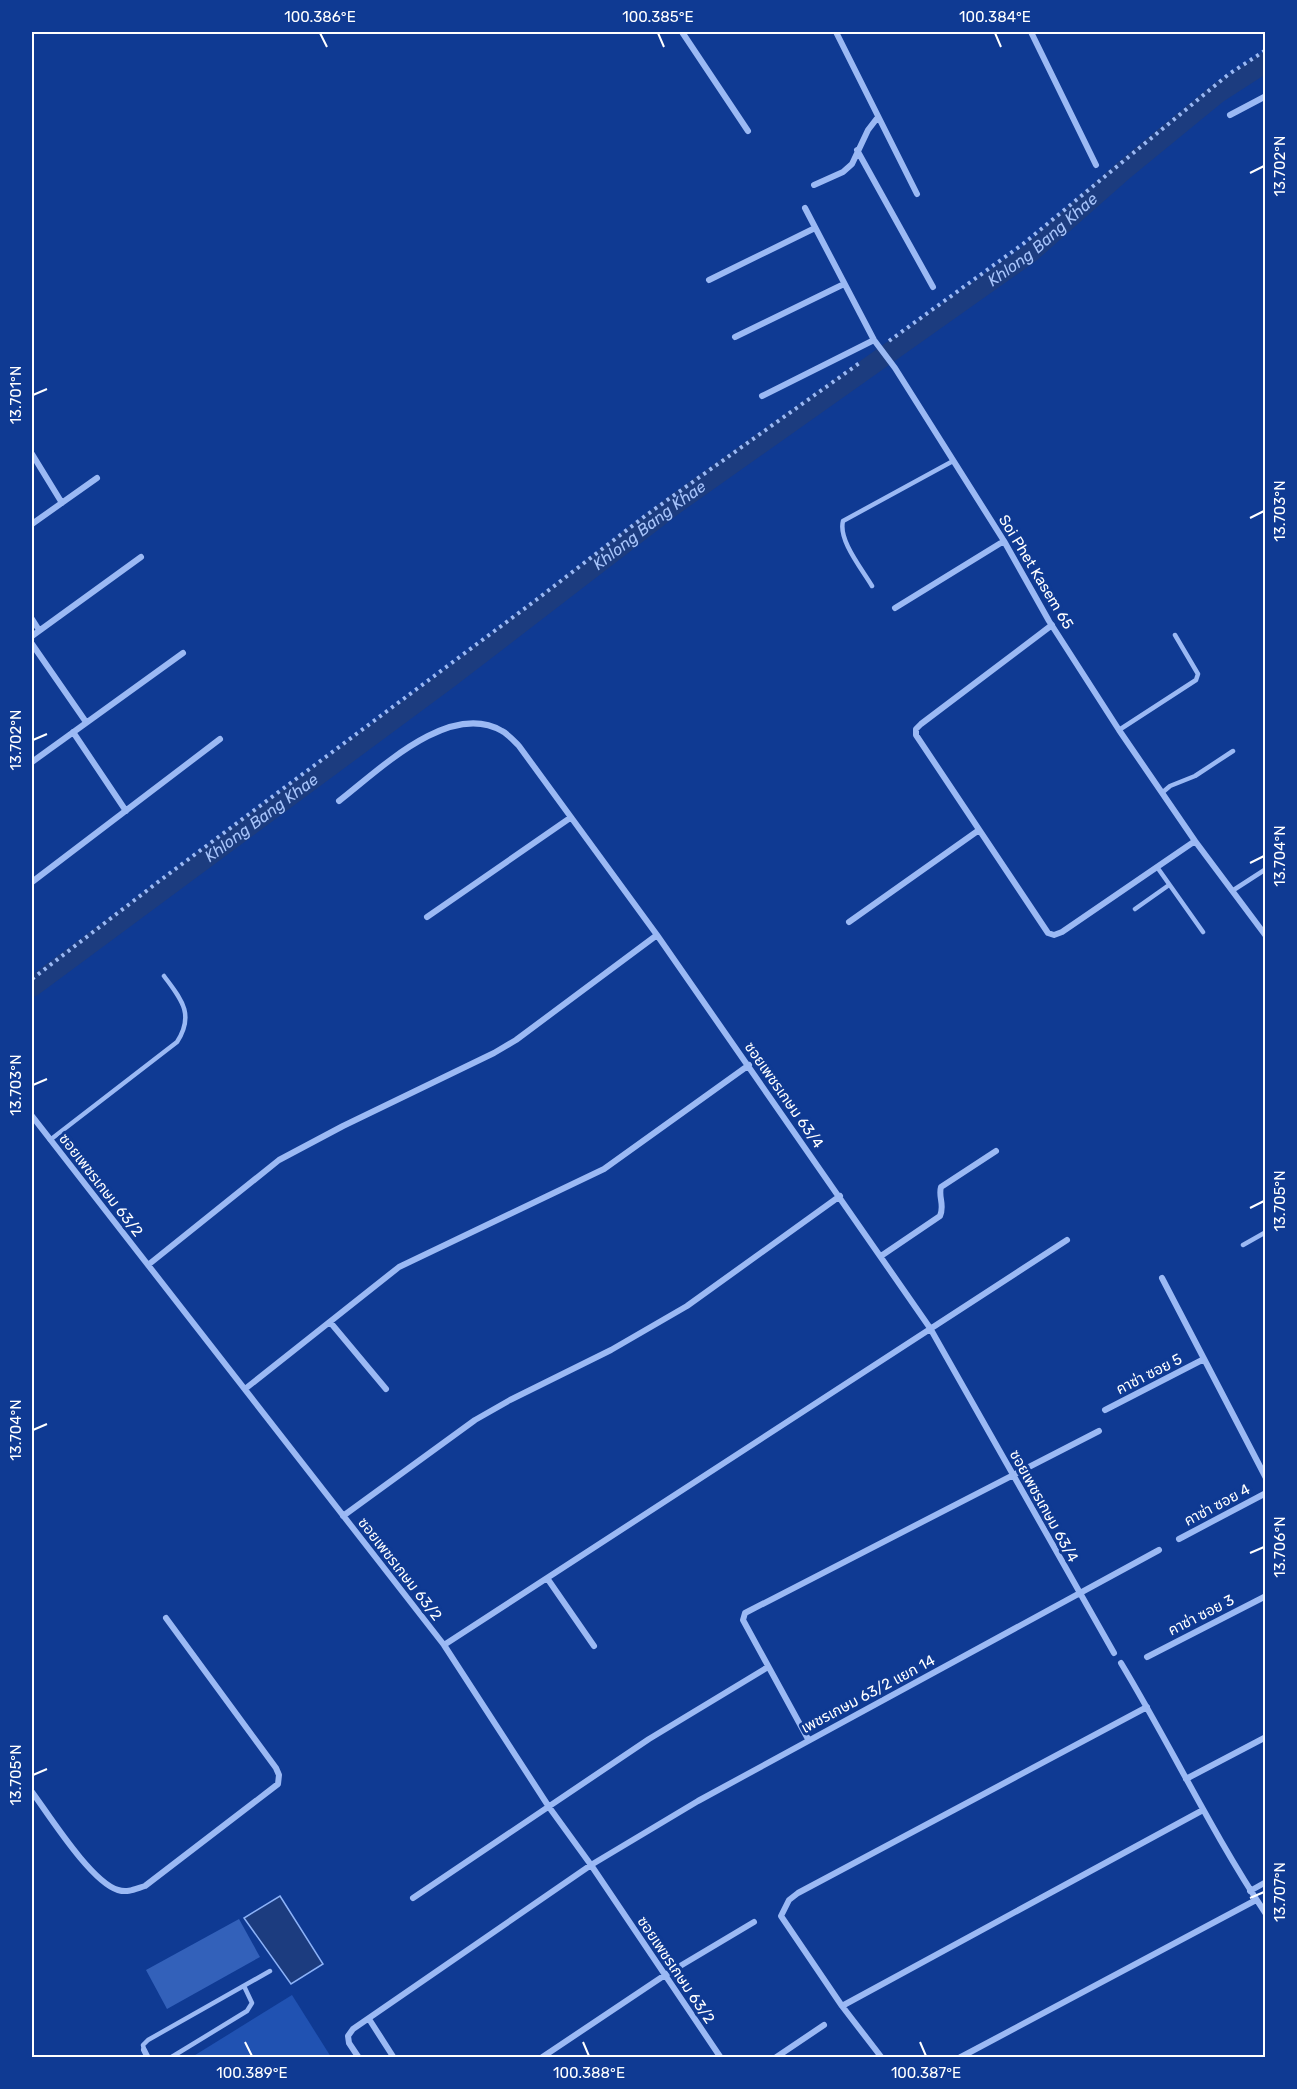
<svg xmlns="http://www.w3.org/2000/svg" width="1297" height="2089" font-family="Rubik,'Noto Sans Thai',sans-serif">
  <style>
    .green { fill: #2052b2 }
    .water { fill: #1c3c7f; stroke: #8cb2f8; stroke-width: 1.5 }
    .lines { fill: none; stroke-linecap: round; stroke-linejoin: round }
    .canal { stroke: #1c3c7f; stroke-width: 20 }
    .building { fill: #3361ba }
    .path { stroke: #9bb9f4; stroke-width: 4; stroke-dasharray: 3 4.5; stroke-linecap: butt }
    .service { stroke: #9bb9f4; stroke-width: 4.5 }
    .minor { stroke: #9bb9f4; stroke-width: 6 }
    .ticks { fill: none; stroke: #fff; stroke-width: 2 }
    .labels { text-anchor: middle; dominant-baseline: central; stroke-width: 6; stroke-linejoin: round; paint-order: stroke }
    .street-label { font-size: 15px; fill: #fff; stroke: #0f3a93 }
    .water-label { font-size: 16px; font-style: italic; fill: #a7c4fb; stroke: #0f3a93 }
    .neatline { fill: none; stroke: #fff; stroke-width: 2 }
    .ticks-label { font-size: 15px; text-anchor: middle; fill: #fff }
  </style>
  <rect width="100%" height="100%" fill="#0f3a93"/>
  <path class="green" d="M292 1995 331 2057H192Z"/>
  <path class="water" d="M280 1896 323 1964 291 1984 244 1918Z"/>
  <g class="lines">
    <path class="canal" id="s1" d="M32 987 448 679 674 505 1030 253 1124 170 1218 93 1266 62"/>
  </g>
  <path class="building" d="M239 1919 260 1957 167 2009 146 1970Z"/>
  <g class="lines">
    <path class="path" d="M889 341 1023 244 1229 74 1266 50
      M32 979 158 882 536 600 645 516 861 362"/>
    <path class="service" d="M872 586C862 569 838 540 843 521L953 461
      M1119 730 1196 680 1198 674 1175 635
      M1163 792 1170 786 1195 776 1233 751
      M1157 867 1203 932
      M1232 891 1266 869
      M1135 909 1169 885
      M50 1140 177 1042C195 1014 181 999 164 976
      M1243 1245 1266 1232
      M144 2050 143 2045 148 2040 270 1971
      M170 2058 247 2011 252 2003 244 1986"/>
    <path class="minor" d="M682 32 748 131
      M836 32 917 194
      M1031 32 1096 165
      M1230 115 1266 96
      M857 150 933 287
      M814 185 843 172 852 164 868 130 878 117
      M805 208 874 340 895 368 1004 541 1049 621 1119 730 1195 841 1266 936
      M709 280 815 228
      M735 337 844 284
      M762 396 874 340
      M32 454 62 503
      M32 524 97 478
      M895 608 1004 541
      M32 619 39 630
      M1052 625 921 724 916 729V735L1048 933 1054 935 1062 932 1195 841
      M32 636 141 557
      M32 644 86 722
      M73 732 126 811
      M32 762 183 653
      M339 801C378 771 449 700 502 731 508 734 514 741 519 746L657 935 930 1328 1114 1653
      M32 882 220 739
      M427 917 570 818
      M849 922 979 830
      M32 1116 444 1645 549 1807 591 1865 721 2058
      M881 1256 940 1216C945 1205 938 1197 941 1187L996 1151
      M148 1265 279 1160 343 1126 494 1053 516 1040 657 935
      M1162 1278 1266 1478
      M330 1322 386 1389
      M245 1389 399 1267 604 1169 749 1065
      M1105 1410 1204 1359
      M343 1516 475 1420 510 1400 611 1350 687 1306 840 1196
      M1179 1539 1266 1493
      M547 1578 594 1646
      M444 1645 1067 1240
      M1147 1657 1266 1596
      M1121 1663C1171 1746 1212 1833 1266 1914
      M808 1739 743 1620 745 1613 1099 1431
      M1186 1779 1266 1737
      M32 1792C49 1815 91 1882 118 1890 128 1893 135 1889 145 1886L278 1784 279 1775 276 1768 166 1618
      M1250 1891 1266 1882
      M413 1898 649 1739 768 1667
      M842 2006 1203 1810
      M369 2019 394 2058
      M144 2050 148 2058
      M359 2058 349 2043 348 2036 353 2029 591 1865 698 1801 1159 1550
      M541 2058 665 1975 754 1922
      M775 2058 824 2025
      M882 2058 842 2006 781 1916 789 1900 798 1893 1147 1707
      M959 2058 1256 1900"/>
  </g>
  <path class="ticks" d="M320 33 327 47M658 33 664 47M995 33 1001 47M1250 173 1264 166M33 395 47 389M1250 518 1264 511M33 740 47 734M1250 863 1264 856M33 1085 47 1079M1250 1208 1264 1201M33 1430 47 1424M1250 1553 1264 1547M33 1775 47 1769M1250 1898 1264 1892M245 2042 252 2056M583 2042 589 2056M920 2042 926 2056"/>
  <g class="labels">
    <g class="street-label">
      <text transform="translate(1036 572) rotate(59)">Soi Phet Kasem 65</text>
      <text transform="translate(784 1095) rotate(55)">ซอยเพชรเกษม 63/4</text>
      <text transform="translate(101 1185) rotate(52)">ซอยเพชรเกษม 63/2</text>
      <text transform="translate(1149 1374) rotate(-27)">คาซ่า ซอย 5</text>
      <text transform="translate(1217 1505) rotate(-28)">คาซ่า ซอย 4</text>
      <text transform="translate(1044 1506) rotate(61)">ซอยเพชรเกษม 63/4</text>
      <text transform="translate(400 1569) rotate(52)">ซอยเพชรเกษม 63/2</text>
      <text transform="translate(1201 1615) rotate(-27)">คาซ่า ซอย 3</text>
      <text transform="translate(868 1694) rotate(-28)">เพชรเกษม 63/2 แยก 14</text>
      <text transform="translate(676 1970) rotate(56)">ซอยเพชรเกษม 63/2</text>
    </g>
    <g class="water-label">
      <text stroke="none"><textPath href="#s1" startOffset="1257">Khlong Bang Khae</textPath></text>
      <text stroke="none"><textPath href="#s1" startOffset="771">Khlong Bang Khae</textPath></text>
      <text stroke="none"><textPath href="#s1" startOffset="285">Khlong Bang Khae</textPath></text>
    </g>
  </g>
  <rect width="1297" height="2089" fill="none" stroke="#0f3a93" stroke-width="66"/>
  <rect x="33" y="33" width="1231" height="2023" class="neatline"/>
  <g class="ticks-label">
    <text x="320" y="22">100.386°E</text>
    <text x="658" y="22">100.385°E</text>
    <text x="995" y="22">100.384°E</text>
    <text transform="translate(1280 166) rotate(-90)" y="5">13.702°N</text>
    <text transform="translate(16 395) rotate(-90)" y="5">13.701°N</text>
    <text transform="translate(1280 511) rotate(-90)" y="5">13.703°N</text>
    <text transform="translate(16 740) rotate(-90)" y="5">13.702°N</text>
    <text transform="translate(1280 856) rotate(-90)" y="5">13.704°N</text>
    <text transform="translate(16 1085) rotate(-90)" y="5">13.703°N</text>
    <text transform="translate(1280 1201) rotate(-90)" y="5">13.705°N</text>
    <text transform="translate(16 1430) rotate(-90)" y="5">13.704°N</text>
    <text transform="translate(1280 1547) rotate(-90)" y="5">13.706°N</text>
    <text transform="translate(16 1775) rotate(-90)" y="5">13.705°N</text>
    <text transform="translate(1280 1892) rotate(-90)" y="5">13.707°N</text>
    <text x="252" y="2078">100.389°E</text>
    <text x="589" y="2078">100.388°E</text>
    <text x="926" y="2078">100.387°E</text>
  </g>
</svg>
